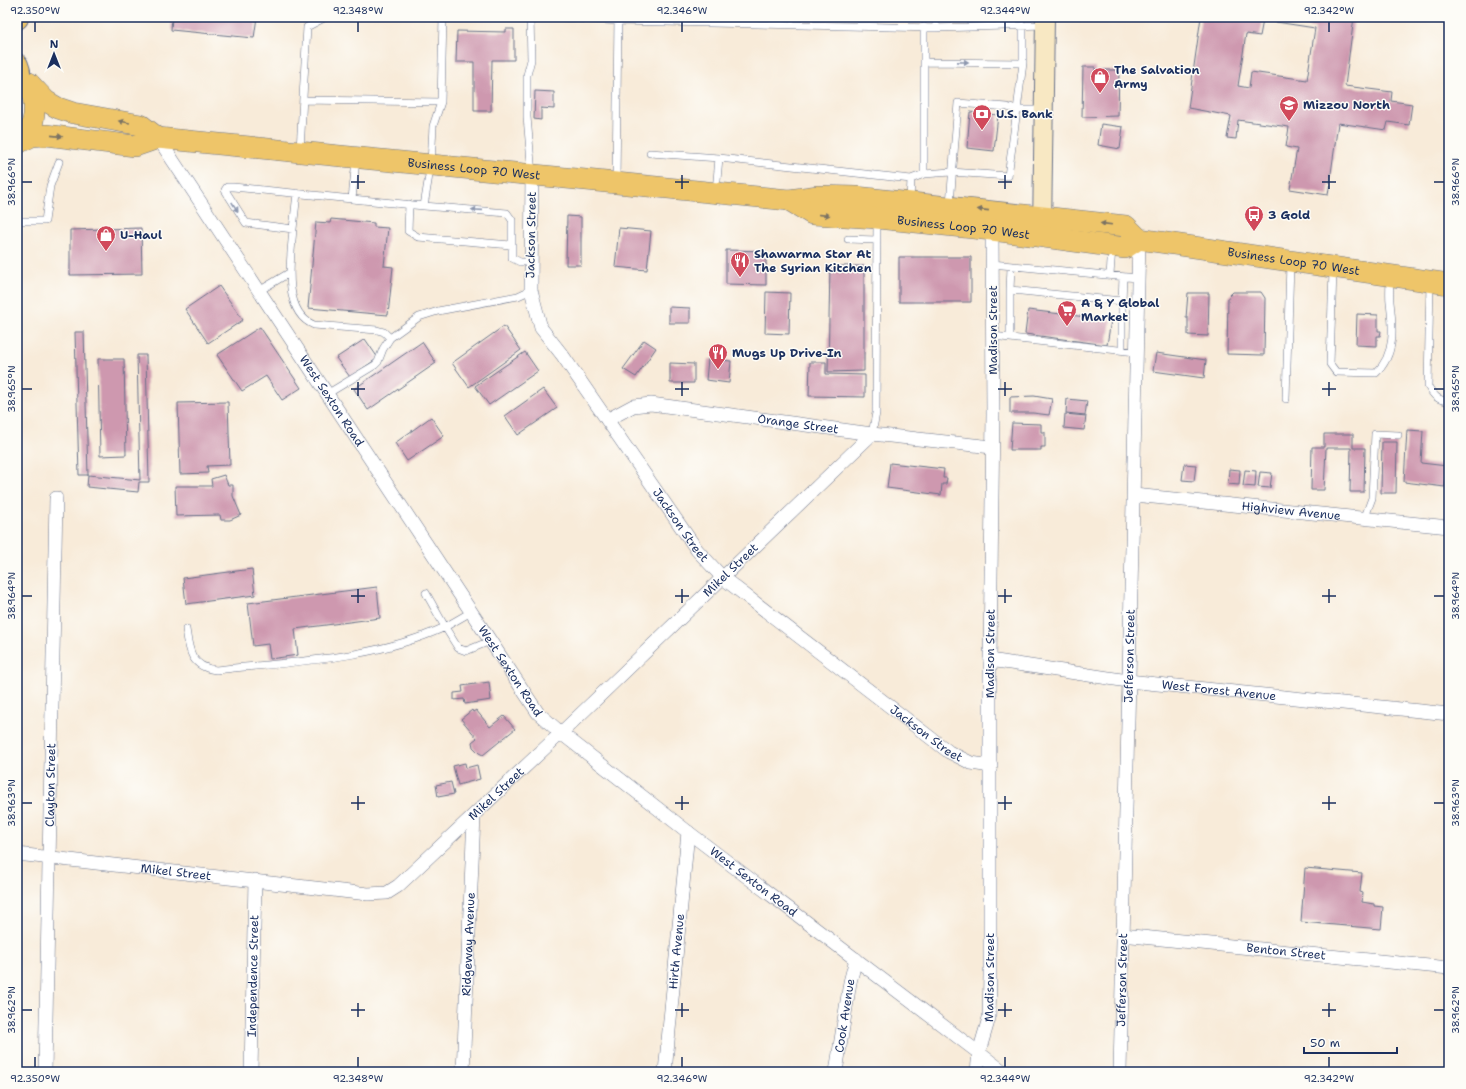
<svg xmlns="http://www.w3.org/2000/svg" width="1466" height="1089" font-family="'Shantell Sans',sans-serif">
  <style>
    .building { fill: #ce98af; fill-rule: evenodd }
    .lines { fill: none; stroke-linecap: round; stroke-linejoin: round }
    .lane-casing { stroke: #687189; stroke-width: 8 }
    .street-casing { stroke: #687189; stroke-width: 14 }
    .secondary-casing { stroke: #687189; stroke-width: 20 }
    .primary-casing { stroke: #687189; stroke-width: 22 }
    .highway-casing { stroke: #687189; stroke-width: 24 }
    .lane { stroke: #fff; stroke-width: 7 }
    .street { stroke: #fff; stroke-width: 13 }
    .secondary { stroke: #f8e8c3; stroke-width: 18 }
    .primary { stroke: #eec569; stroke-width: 21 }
    .highway { stroke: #eec569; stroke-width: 22 }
    .oneway { fill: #8d97ae }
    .oneway2 { fill: #7a7263 }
    .ticks { fill: none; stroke: #1b2f5e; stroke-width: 1.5 }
    .labels { text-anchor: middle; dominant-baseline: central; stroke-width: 3; stroke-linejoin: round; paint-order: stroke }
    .poi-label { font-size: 12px; font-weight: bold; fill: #1b2f5e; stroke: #fdfcf7; text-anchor: start }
    .street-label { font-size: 12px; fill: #1b2f5e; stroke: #fdfcf7 }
    .neatline { fill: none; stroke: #1b2f5e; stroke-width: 1.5 }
    .ticks-label { font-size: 10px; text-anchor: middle; fill: #1b2f5e }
  </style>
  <rect width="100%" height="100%" fill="#fdfcf7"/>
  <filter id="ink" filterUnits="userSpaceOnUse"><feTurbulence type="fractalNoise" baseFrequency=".025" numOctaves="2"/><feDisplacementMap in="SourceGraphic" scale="8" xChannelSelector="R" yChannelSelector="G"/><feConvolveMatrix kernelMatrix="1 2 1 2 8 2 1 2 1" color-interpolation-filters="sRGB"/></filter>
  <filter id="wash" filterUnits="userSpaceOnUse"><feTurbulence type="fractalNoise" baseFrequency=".012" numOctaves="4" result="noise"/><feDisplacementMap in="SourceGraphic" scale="16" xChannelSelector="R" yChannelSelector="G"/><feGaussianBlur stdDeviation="0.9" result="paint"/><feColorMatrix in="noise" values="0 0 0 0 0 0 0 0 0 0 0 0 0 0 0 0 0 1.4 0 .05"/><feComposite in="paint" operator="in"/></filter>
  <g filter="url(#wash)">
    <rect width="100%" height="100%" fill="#f8ebd9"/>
    <g id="blocks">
      <path class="building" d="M172 17H257L254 38 171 30Z
        M1201 17H1289L1316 21V17H1354L1345 86 1392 92 1391 101 1412 104 1409 125 1388 122 1386 130 1338 123 1328 195 1290 189 1297 149 1286 147 1289 127 1238 120 1236 139 1227 138 1231 116 1188 108ZM1263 20 1315 28 1307 80 1251 72 1249 88 1238 86 1246 34 1260 36Z
        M506 29H514V60H492L491 111H474V62H456L457 31 506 32Z
        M1083 67H1095V70H1119L1118 116 1082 117Z
        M535 91 554 92V109L541 108V120L534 119Z
        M970 112 998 115 994 151 967 148Z
        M1101 124 1123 127 1120 149 1098 145Z
        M567 216 581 217V265H566Z
        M331 219 374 223V227L388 228 384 266 393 267 388 315 308 308 316 222 330 223Z
        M141 228 142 274 70 275V230Z
        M619 228 651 231 647 270 615 267Z
        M726 250 766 251V285L726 284Z
        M899 257H971V302H899Z
        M830 266H864V371L828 372Z
        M219 286 243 320 208 343 185 309Z
        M766 292 790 293 789 334 765 333Z
        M1233 292H1261L1265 298 1264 355 1227 354 1228 297Z
        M1188 293H1209L1208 336 1188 335V318H1186Z
        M669 307 690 308V323H669Z
        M1028 310 1111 320 1107 345 1025 334Z
        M1357 314 1378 315V331H1381L1380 336H1377V346L1356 345Z
        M504 326 521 350 469 387 452 363Z
        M260 327 301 388 282 400 266 376 242 391 217 355Z
        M75 332H84L88 475H79Z
        M365 339 378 358 350 377 336 358Z
        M644 340 656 348 636 377 623 369Z
        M422 342 436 363 368 410 354 389Z
        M525 352 538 371 489 405 475 386Z
        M1156 353 1206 360 1204 378 1153 371Z
        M137 355H146L149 482H139L138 492 87 487 88 475 140 480Z
        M98 359H124L126 455 100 456Z
        M708 359 731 361 729 383 706 380Z
        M810 362H826V374L865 375V397L809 396Z
        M670 363 694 364V383H670Z
        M543 389 557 408 518 435 505 416Z
        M1034 396 1052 399 1049 415 1033 413H1010V397Z
        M1067 399 1087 401 1085 415 1066 413Z
        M228 402 230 465 207 466 208 473 180 474 178 403Z
        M1065 414 1086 416 1084 430 1064 428Z
        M431 417 444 436 407 461 395 443Z
        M1012 423 1041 424V432H1045V447H1041V450H1010Z
        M1407 430 1423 431 1421 463 1447 466 1445 487 1404 482Z
        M1324 434H1353V448H1365L1364 492H1350L1351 448H1326L1324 490H1311L1312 447H1324Z
        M1382 442H1397L1396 493H1381Z
        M890 463 944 469 943 478H947L946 484H942L941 495 887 488Z
        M1184 464 1196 465 1194 481 1182 480Z
        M1229 469 1240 470 1239 485 1228 484Z
        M1245 470 1256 471 1255 487 1243 486Z
        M1260 472 1272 473 1270 488 1258 487Z
        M224 475 228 485H233V496L241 515 230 520H221L220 515 176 516 175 486H212L211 479Z
        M252 569 255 595 186 604 183 578Z
        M377 587 380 618 295 629 298 655 270 659 268 644 253 646 248 603Z
        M489 682 491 700 465 704 464 699 454 700V693L463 692 462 686Z
        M472 710 473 712 476 710 490 727 504 716 515 729 483 755 479 753 473 747 472 742 477 738 461 719Z
        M465 763 466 768 477 765 480 779 458 785 453 766Z
        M451 782 454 794 438 797 436 785Z
        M1305 868 1362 873 1360 892 1363 893 1362 902 1374 904V906L1383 907 1381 929 1301 922Z"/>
    </g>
  </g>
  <g filter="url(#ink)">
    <use href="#blocks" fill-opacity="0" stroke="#687189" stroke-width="1"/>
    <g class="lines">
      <defs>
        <path id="lane" d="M530 17 531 60 527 75V117L532 174
          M561 17 618 21 936 28 1044 25
          M936 28V17
          M924 62 1023 63
          M303 100 441 102
          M300 150 307 27 326 17
          M650 153 719 158
          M356 160 352 199 424 206 431 163 433 126 441 102 443 17
          M924 174 951 172 1008 176 1017 110H1044
          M616 182 618 17
          M716 191 719 158 911 179
          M297 193 293 229 246 223 225 190 227 187H233L352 199
          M910 201 911 179 924 174V27
          M409 204 408 231 418 237 511 245
          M950 204 958 103 1007 107 1017 110 1023 63V25
          M424 206 507 213 512 220V258L520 262H531
          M17 221H45L50 186 59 162
          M293 229C291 256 281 312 314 325L377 330 384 332 390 338
          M848 239 876 240
          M992 264 1137 278
          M1011 267 1010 290 1122 301 1123 277
          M1333 270 1330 364 1336 372 1376 373C1396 354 1393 327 1390 302 1389 294 1390 285 1390 277
          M1110 275 1112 248
          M1430 283 1428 386C1433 395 1438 401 1449 401
          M259 291 289 273
          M993 336 1010 338V290
          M1010 338 1136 352
          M1122 350V301
          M327 394 375 365 378 362 383 349 390 338 419 317 438 311 518 296 531 290
          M1286 399 1290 263
          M872 434 876 413 877 221
          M1365 517 1372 498 1375 434 1398 435
          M471 612 445 627 458 648 466 651 490 641
          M186 629C189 651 191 667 216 670 291 662 376 659 445 627L426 593"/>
        <g id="street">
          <path id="s1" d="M158 138 538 713 561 733 688 832 1004 1072"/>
          <path id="s2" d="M532 174 531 290 541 328 563 356 697 550 723 578 949 752 971 763 991 766"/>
          <path id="s3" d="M607 420 633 406 651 404 872 434 992 447"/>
          <path id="s4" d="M1134 495 1449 527"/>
          <path id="s5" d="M990 660 1128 681 1449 714"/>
          <path id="s6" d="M17 854 368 894 387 893 398 886 561 733 872 434"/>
          <path id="s7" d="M1122 935 1449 968"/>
          <path id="s8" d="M45 1072 56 498"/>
          <path id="s9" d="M251 1072 255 880"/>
          <path id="s10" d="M463 1072 474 816"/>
          <path id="s11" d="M665 1072 688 832"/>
          <path id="s12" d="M836 1072 850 982 856 959"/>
          <path id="s13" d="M977 1072 979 1052 989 1018 990 976V660L993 414 992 230"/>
          <path id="s14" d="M1120 1072 1139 239"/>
        </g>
        <path id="secondary" d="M1042 231 1045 17"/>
        <g id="primary">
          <path d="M29 83 46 101 58 108 73 113 141 125 158 138"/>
          <path id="s15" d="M20 142 32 136 46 135 135 146 158 138 789 200 818 196 856 197 1126 226 1139 239 1449 284"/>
          <path d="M17 144C38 130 37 103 29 83"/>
          <path id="s16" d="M789 200 812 214 877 218 992 230 1125 248 1139 239"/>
        </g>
        <path id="highway" d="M17 18V17
          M17 65 19 71"/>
      </defs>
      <use href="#lane" class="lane-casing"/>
      <use href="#street" class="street-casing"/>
      <use href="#secondary" class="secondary-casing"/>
      <use href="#primary" class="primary-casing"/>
      <use href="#highway" class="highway-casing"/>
      <use href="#lane" class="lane"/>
      <use href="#street" class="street"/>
      <use href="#secondary" class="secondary"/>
      <use href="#primary" class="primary"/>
      <use href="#highway" class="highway"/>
    </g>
    <defs><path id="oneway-solid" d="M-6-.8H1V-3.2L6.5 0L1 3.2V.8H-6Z"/></defs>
    <g class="oneway">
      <use href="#oneway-solid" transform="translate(963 62) rotate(1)"/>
      <use href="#oneway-solid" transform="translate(235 207) rotate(57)"/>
      <use href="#oneway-solid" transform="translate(477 210) rotate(-176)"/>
    </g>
    <g class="oneway2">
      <use href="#oneway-solid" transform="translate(124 122) rotate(-170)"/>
      <use href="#oneway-solid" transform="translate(57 136) rotate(6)"/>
      <use href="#oneway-solid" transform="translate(983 210) rotate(-174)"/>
      <use href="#oneway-solid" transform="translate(824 215) rotate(5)"/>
      <use href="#oneway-solid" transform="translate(1106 224) rotate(-173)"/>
    </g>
  </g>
  <path class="ticks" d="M35 22V32M358 22V32M682 22V32M1005 22V32M1329 22V32M358 175V189M682 175V189M1005 175V189M1329 175V189M22 182H32M351 182H365M675 182H689M998 182H1012M1322 182H1336M1434 182H1444M358 382V396M682 382V396M1005 382V396M1329 382V396M22 389H32M351 389H365M675 389H689M998 389H1012M1322 389H1336M1434 389H1444M358 589V603M682 589V603M1005 589V603M1329 589V603M22 596H32M351 596H365M675 596H689M998 596H1012M1322 596H1336M1434 596H1444M358 796V810M682 796V810M1005 796V810M1329 796V810M22 803H32M351 803H365M675 803H689M998 803H1012M1322 803H1336M1434 803H1444M358 1003V1017M682 1003V1017M1005 1003V1017M1329 1003V1017M22 1010H32M351 1010H365M675 1010H689M998 1010H1012M1322 1010H1336M1434 1010H1444M35 1057V1067M358 1057V1067M682 1057V1067M1005 1057V1067M1329 1057V1067"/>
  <defs>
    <symbol id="shop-pin" viewBox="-11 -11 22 30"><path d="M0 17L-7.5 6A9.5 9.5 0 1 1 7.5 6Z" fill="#d1495b" stroke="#fdfcf7"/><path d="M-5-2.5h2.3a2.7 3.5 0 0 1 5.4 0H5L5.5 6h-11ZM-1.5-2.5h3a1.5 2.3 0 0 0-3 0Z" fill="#fff"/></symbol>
    <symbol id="university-pin" viewBox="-11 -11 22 30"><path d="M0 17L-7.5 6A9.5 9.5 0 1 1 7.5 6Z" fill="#d1495b" stroke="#fdfcf7"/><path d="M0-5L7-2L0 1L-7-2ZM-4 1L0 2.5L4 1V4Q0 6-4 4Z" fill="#fff"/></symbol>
    <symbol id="bank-pin" viewBox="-11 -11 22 30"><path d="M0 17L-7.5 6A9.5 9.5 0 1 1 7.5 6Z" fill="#d1495b" stroke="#fdfcf7"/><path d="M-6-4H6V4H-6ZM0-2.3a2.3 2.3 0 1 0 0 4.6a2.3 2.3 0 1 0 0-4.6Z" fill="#fff"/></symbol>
    <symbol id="bus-pin" viewBox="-11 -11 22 30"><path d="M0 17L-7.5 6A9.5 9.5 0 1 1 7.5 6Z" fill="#d1495b" stroke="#fdfcf7"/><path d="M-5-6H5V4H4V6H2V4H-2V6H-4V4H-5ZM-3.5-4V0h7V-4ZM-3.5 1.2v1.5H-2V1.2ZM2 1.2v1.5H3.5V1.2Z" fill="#fff"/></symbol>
    <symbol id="restaurant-pin" viewBox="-11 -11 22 30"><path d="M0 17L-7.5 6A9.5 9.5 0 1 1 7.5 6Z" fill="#d1495b" stroke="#fdfcf7"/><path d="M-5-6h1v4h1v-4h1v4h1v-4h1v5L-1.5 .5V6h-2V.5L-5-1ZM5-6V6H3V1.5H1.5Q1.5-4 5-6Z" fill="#fff"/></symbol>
    <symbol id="supermarket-pin" viewBox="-11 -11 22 30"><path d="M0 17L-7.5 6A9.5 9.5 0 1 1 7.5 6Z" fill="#d1495b" stroke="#fdfcf7"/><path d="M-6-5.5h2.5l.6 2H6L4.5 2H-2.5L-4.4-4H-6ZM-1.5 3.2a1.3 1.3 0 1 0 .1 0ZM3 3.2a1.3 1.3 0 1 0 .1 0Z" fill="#fff"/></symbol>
  </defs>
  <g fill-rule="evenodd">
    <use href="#shop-pin" x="1089" y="66" width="22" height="30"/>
    <use href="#university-pin" x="1278" y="94" width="22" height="30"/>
    <use href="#bank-pin" x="971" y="103" width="22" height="30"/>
    <use href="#bus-pin" x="1243" y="204" width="22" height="30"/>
    <use href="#shop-pin" x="95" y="224" width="22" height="30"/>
    <use href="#restaurant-pin" x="729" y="250" width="22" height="30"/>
    <use href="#supermarket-pin" x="1056" y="299" width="22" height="30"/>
    <use href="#restaurant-pin" x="707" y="342" width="22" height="30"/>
  </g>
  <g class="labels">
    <g class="poi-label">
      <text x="1114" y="70">The Salvation<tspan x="1114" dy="14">Army</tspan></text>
      <text x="1303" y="105">Mizzou North</text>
      <text x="996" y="114">U.S. Bank</text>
      <text x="1268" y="215">3 Gold</text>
      <text x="120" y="235">U-Haul</text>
      <text x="754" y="254">Shawarma Star At<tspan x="754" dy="14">The Syrian Kitchen</tspan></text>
      <text x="1081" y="303">A &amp; Y Global<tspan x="1081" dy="14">Market</tspan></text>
      <text x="732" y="353">Mugs Up Drive-In</text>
    </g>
    <g class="street-label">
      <text stroke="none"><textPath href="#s15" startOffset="459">Business Loop 70 West</textPath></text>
      <text stroke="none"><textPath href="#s16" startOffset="179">Business Loop 70 West</textPath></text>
      <text transform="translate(531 235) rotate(-89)">Jackson Street</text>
      <text stroke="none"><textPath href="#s15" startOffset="1289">Business Loop 70 West</textPath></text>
      <text transform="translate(993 330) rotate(-90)">Madison Street</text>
      <text stroke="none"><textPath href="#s1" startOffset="315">West Sexton Road</textPath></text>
      <text stroke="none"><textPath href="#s3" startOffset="196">Orange Street</textPath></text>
      <text stroke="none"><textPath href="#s4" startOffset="158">Highview Avenue</textPath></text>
      <text stroke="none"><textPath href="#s2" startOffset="397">Jackson Street</textPath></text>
      <text stroke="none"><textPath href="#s6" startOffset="844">Mikel Street</textPath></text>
      <text stroke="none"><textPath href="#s13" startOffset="420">Madison Street</textPath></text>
      <text stroke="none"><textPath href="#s14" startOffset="416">Jefferson Street</textPath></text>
      <text stroke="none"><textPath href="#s1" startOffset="639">West Sexton Road</textPath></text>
      <text stroke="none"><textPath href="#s5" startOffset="231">West Forest Avenue</textPath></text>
      <text stroke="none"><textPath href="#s2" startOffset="721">Jackson Street</textPath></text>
      <text stroke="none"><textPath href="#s8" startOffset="287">Clayton Street</textPath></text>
      <text stroke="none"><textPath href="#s6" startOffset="520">Mikel Street</textPath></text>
      <text stroke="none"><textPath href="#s6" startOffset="160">Mikel Street</textPath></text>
      <text stroke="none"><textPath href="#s1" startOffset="963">West Sexton Road</textPath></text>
      <text stroke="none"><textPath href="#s10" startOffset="128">Ridgeway Avenue</textPath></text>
      <text stroke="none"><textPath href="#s7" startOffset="165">Benton Street</textPath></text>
      <text stroke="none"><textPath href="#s11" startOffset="121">Hirth Avenue</textPath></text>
      <text stroke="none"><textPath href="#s9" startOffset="96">Independence Street</textPath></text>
      <text stroke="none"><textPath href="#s13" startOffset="96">Madison Street</textPath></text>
      <text stroke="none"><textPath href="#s14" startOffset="92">Jefferson Street</textPath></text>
      <text stroke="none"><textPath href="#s12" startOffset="57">Cook Avenue</textPath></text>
    </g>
  </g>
  <rect width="1466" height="1089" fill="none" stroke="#fdfcf7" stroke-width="44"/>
  <g transform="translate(54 54)" stroke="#fdfcf7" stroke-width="3" paint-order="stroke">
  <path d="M0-3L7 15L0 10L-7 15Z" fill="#1b2f5e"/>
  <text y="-6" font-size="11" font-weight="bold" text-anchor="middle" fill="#1b2f5e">N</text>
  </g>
  <path d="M1304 1047v6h93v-6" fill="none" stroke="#1b2f5e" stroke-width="2"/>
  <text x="1310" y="1047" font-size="12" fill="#1b2f5e" stroke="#fdfcf7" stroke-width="3" paint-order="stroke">50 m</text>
  <rect x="22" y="22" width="1422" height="1045" class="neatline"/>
  <g class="ticks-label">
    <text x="35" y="14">92.350°W</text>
    <text x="358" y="14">92.348°W</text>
    <text x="682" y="14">92.346°W</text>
    <text x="1005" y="14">92.344°W</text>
    <text x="1329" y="14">92.342°W</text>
    <text transform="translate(11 182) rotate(-90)" y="4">38.966°N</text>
    <text transform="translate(1455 182) rotate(-90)" y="4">38.966°N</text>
    <text transform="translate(11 389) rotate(-90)" y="4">38.965°N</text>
    <text transform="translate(1455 389) rotate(-90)" y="4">38.965°N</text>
    <text transform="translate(11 596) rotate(-90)" y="4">38.964°N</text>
    <text transform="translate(1455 596) rotate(-90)" y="4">38.964°N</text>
    <text transform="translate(11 803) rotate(-90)" y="4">38.963°N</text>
    <text transform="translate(1455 803) rotate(-90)" y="4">38.963°N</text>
    <text transform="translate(11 1010) rotate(-90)" y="4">38.962°N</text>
    <text transform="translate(1455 1010) rotate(-90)" y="4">38.962°N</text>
    <text x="35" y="1082">92.350°W</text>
    <text x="358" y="1082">92.348°W</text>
    <text x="682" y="1082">92.346°W</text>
    <text x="1005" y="1082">92.344°W</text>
    <text x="1329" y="1082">92.342°W</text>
  </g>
</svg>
